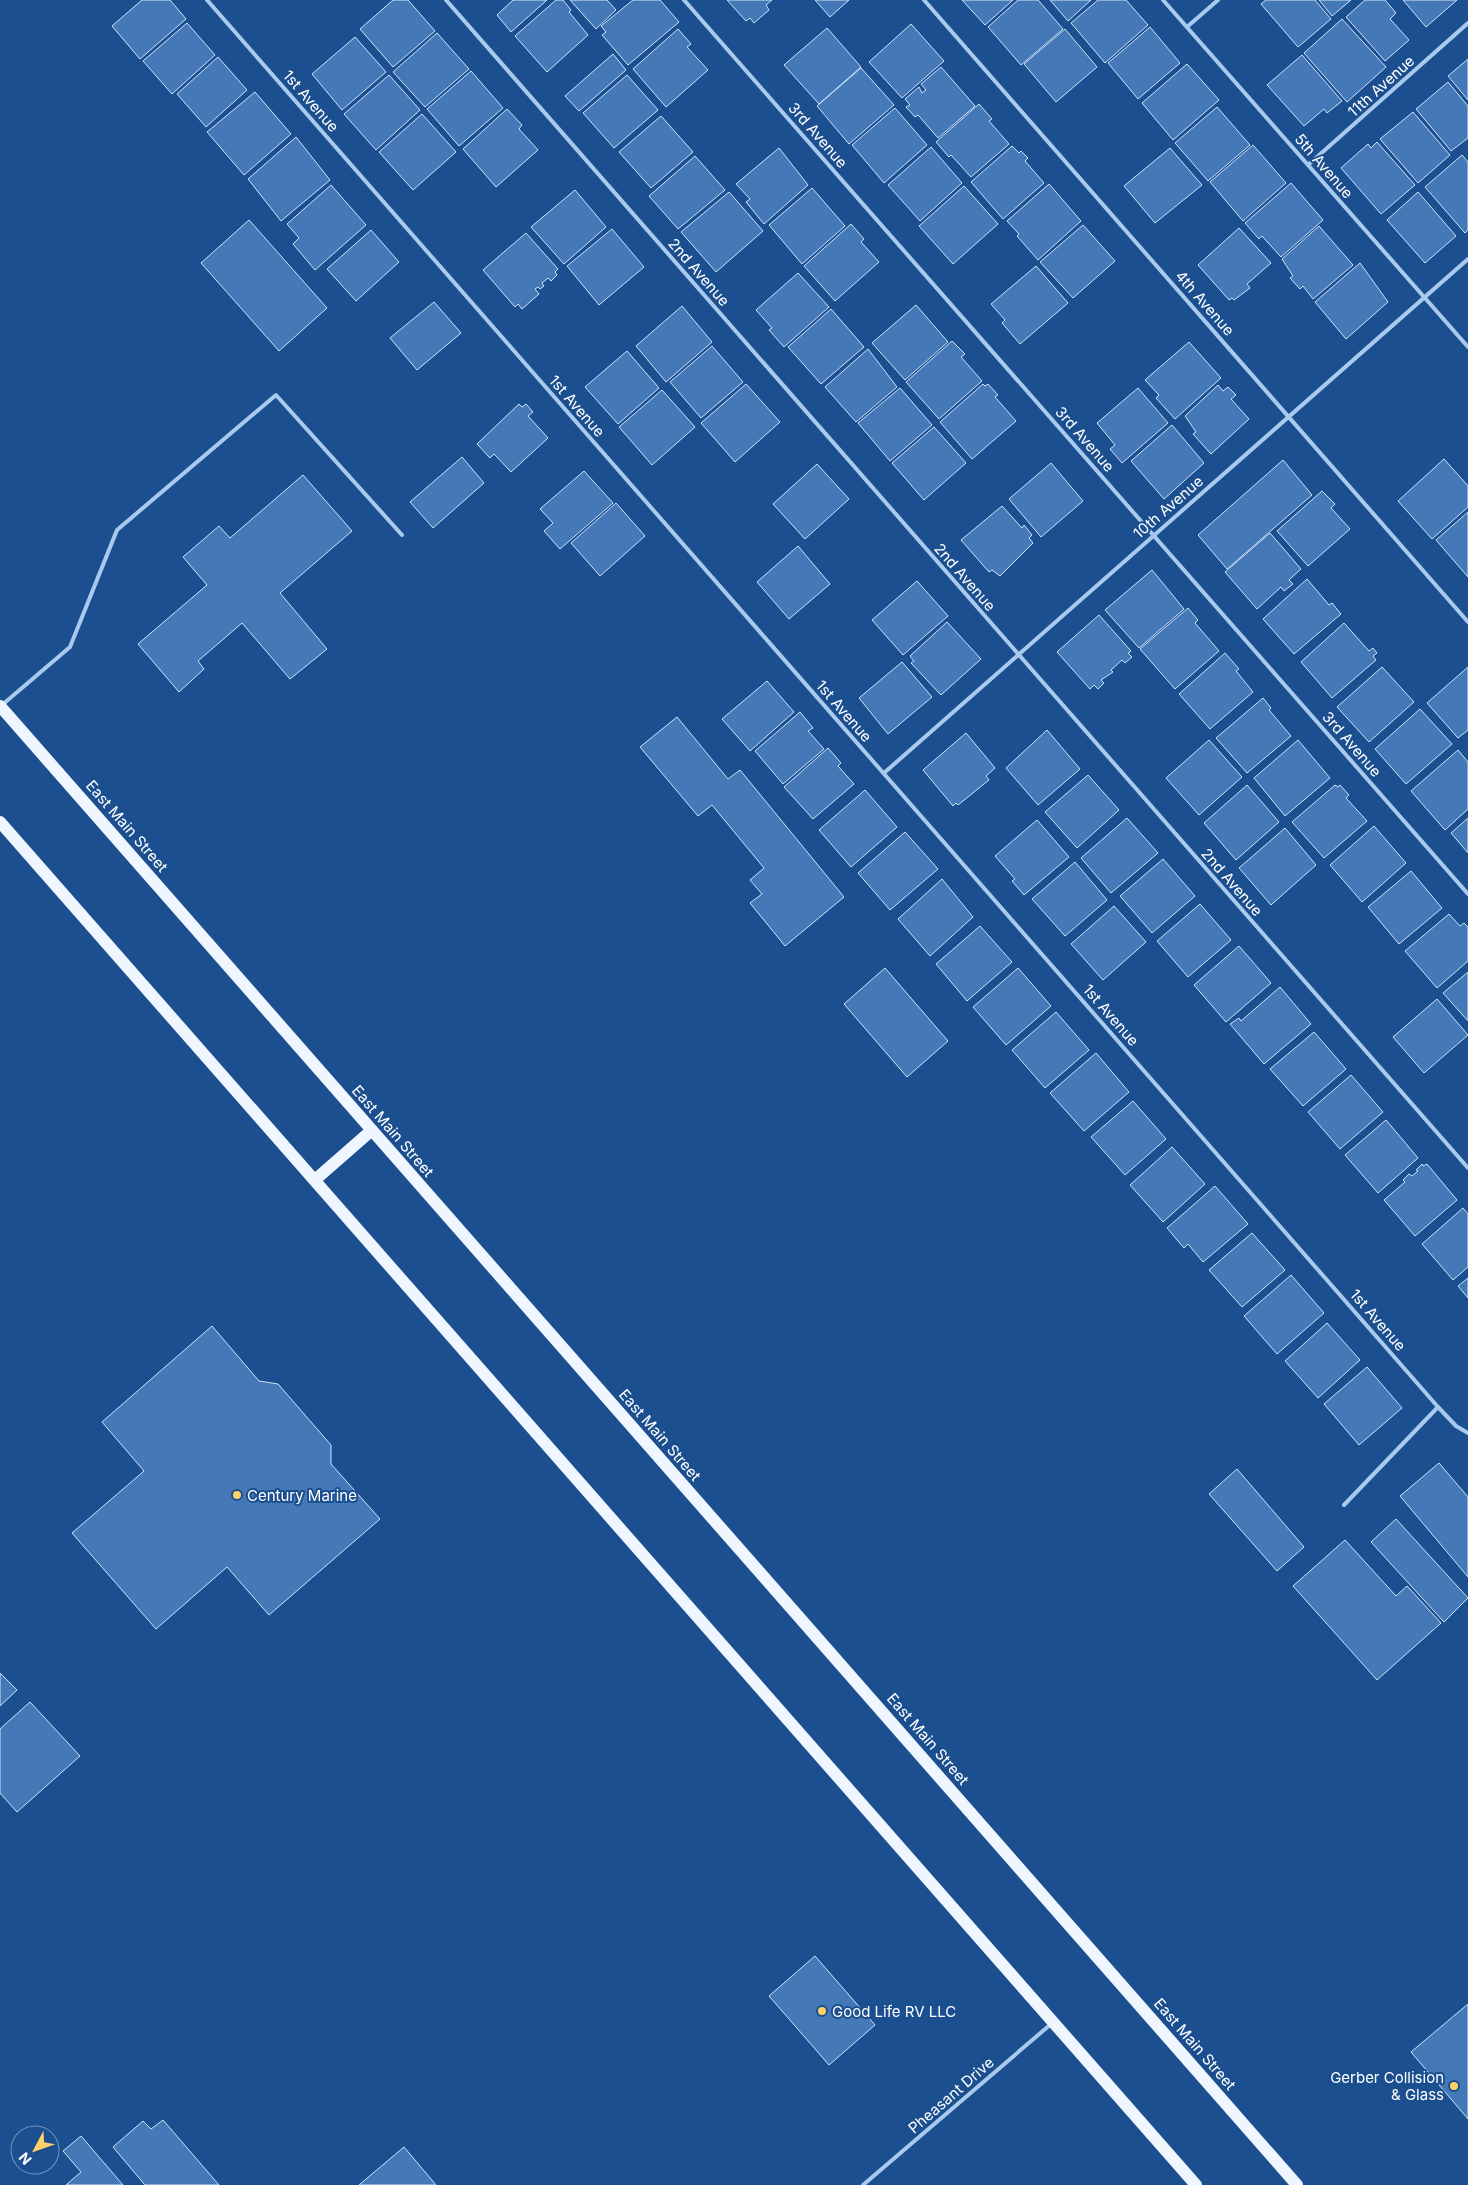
<svg xmlns="http://www.w3.org/2000/svg" width="1468" height="2185" font-family="Inter,sans-serif">
  <style>
    .building { fill: #4478b7; stroke: #cfe3fa }
    .lines { fill: none; stroke-linecap: round; stroke-linejoin: round }
    .lane { stroke: #a9c9ee; stroke-width: 4 }
    .primary { stroke: #f0f6ff; stroke-width: 12 }
    .poi-dot { fill: #ffd166; stroke: #1b4f8f; stroke-width: 2 }
    .labels { text-anchor: middle; dominant-baseline: central; stroke-width: 4; stroke-linejoin: round; paint-order: stroke }
    .street-label { font-size: 15px; fill: #fff; stroke: #1b4f8f }
    .poi-label { font-size: 15px; fill: #fff; stroke: #1b4f8f; text-anchor: start }
  </style>
  <rect width="100%" height="100%" fill="#1b4f8f"/>
  <path class="building" d="M142 0H170L186 19 140 59 112 26Z
    M393 0H408L435 31 393 67 360 29Z
    M513 0H547L511 32 497 15Z
    M556 0H563L571 10 569 12 588 35 547 72 515 36Z
    M570 0H607L616 10 596 29Z
    M633 0H660L679 22 628 65 602 35 606 32 601 26Z
    M727 0H772L766 5 769 10 754 23 750 18 746 21Z
    M815 0H849L830 17Z
    M962 0H1013L985 25Z
    M1018 0H1038L1063 29 1021 65 988 27Z
    M1050 0H1091L1068 21Z
    M1098 0H1126L1148 25 1105 63 1071 23Z
    M1266 0H1315L1331 19 1298 47 1261 4Z
    M1319 0H1351L1332 16Z
    M1365 0H1385L1396 13 1390 19 1409 40 1385 61 1346 17Z
    M1403 0H1457L1426 27Z
    M1342 19 1386 67 1347 102 1304 53Z
    M187 23 215 55 172 94 143 61Z
    M911 24 944 61 902 98 869 62Z
    M1150 27 1180 63 1138 99 1108 63Z
    M827 28 861 67 819 104 784 65Z
    M678 29 691 44 687 47 708 70 666 107 633 69Z
    M1065 29 1097 67 1056 102 1024 64Z
    M437 33 469 69 425 107 393 72Z
    M355 37 386 72 342 110 312 74Z
    M613 54 626 70 579 111 565 96Z
    M1302 55 1342 101 1327 113 1324 109 1304 126 1267 85Z
    M218 57 247 90 206 127 177 94Z
    M1468 59V100L1448 76Z
    M1187 64 1219 100 1173 140 1142 103Z
    M941 67 975 106 938 138 918 115 915 117 906 107 910 105 905 99 919 87 922 93 926 90 921 84Z
    M861 68 894 105 849 144 817 106Z
    M471 71 503 108 459 146 427 109Z
    M389 75 420 110 376 150 344 114Z
    M627 75 658 110 614 148 583 113Z
    M1448 82 1468 106V138L1451 151 1416 109Z
    M255 92 291 134 244 175 207 132Z
    M979 104 992 119 989 121 1009 144 971 177 951 155 949 157 936 142Z
    M1217 107 1250 145 1208 181 1175 143Z
    M895 108 927 145 884 183 852 145Z
    M507 109 522 125 519 129 538 150 496 187 463 149Z
    M1413 112 1450 155 1418 183 1380 139Z
    M422 114 456 152 413 190 379 152Z
    M661 116 693 152 651 188 619 152Z
    M296 137 330 180 281 221 248 179Z
    M1377 142 1415 185 1381 214 1341 168 1368 144 1371 148Z
    M1253 145 1286 183 1243 221 1210 182Z
    M1012 146 1019 153 1021 151 1028 158 1025 161 1044 183 1003 219 971 182Z
    M931 147 962 183 920 221 888 185Z
    M779 148 808 185 764 224 746 202 750 199 736 184Z
    M1170 148 1202 185 1155 223 1124 186Z
    M1462 155 1468 162V230L1465 233 1425 187Z
    M695 156 725 190 678 229 649 196Z
    M1291 183 1323 220 1281 257 1262 236 1259 239 1245 223Z
    M1049 184 1081 221 1038 260 1017 236 1019 234 1007 221Z
    M331 185 366 225 315 270 293 244 299 238 287 224Z
    M964 186 998 224 953 264 919 226Z
    M812 188 845 226 802 264 769 225Z
    M575 190 606 227 564 264 531 227Z
    M729 192 763 231 716 272 681 232Z
    M1418 192 1456 236 1425 263 1387 220Z
    M249 220 327 308 279 351 201 263Z
    M851 224 864 239 861 242 879 262 835 301 804 266Z
    M1083 225 1115 261 1073 298 1040 262Z
    M1319 226 1353 265 1313 299 1303 286 1300 289 1290 278 1293 276 1282 259Z
    M1239 228 1271 263 1247 284 1250 288 1234 300 1232 298 1229 300 1198 265Z
    M612 229 644 267 599 305 567 266Z
    M371 230 399 262 356 301 327 269Z
    M526 233 558 269 555 272 557 275 551 281 548 278 542 283 544 286 540 289 538 287 535 289 539 294 522 309 518 304 515 307 483 270Z
    M1360 263 1388 302 1346 339 1315 302Z
    M1036 266 1068 303 1020 344 1002 323 1005 320 991 304Z
    M798 273 829 307 784 347 769 330 772 328 756 310Z
    M434 302 461 333 417 370 390 338Z
    M916 305 948 342 905 380 872 343Z
    M682 306 712 342 666 382 636 346Z
    M831 309 864 347 821 384 788 347Z
    M952 341 965 354 961 357 982 381 939 419 906 382Z
    M1189 342 1221 378 1175 419 1156 398 1159 395 1145 380Z
    M712 346 743 382 701 418 670 382Z
    M868 349 897 387 856 422 825 387Z
    M627 351 659 388 618 424 585 387Z
    M746 384 780 422 735 462 701 423Z
    M983 384 985 386 988 384 998 395 995 397 1016 421 972 459 940 422Z
    M1218 385 1223 391 1228 387 1236 395 1231 399 1249 419 1211 454 1193 434 1196 432 1185 416Z
    M900 388 932 425 890 461 858 423Z
    M1138 388 1168 423 1122 463 1110 449 1115 445 1097 423Z
    M662 390 695 427 652 465 619 427Z
    M519 404 522 407 526 404 533 412 528 416 548 438 511 472 494 454 490 458 477 444Z
    M1172 425 1204 463 1164 499 1131 461Z
    M934 427 966 463 924 500 892 463Z
    M462 457 484 483 433 528 410 502Z
    M1444 459 1468 486V507L1432 539 1398 501Z
    M1283 460 1312 495 1227 569 1198 535Z
    M1051 463 1083 501 1041 537 1009 499Z
    M817 464 849 499 805 539 773 504Z
    M584 471 613 503 560 549 544 531 553 523 540 509Z
    M303 475 352 531 280 593 327 649 290 679 242 623 198 661 204 669 179 692 138 644 207 585 183 557 219 526 230 538Z
    M1322 491 1335 504 1331 508 1350 529 1308 566 1277 531Z
    M616 503 645 536 600 576 571 543Z
    M1002 506 1022 528 1024 525 1032 535 1029 538 1033 543 1000 576 992 570 989 572 961 540Z
    M1468 512V577L1436 540Z
    M1270 533 1301 569 1289 580 1293 584 1284 591 1281 587 1257 609 1225 572Z
    M798 546 830 584 789 619 757 582Z
    M1152 570 1184 609 1139 648 1105 610Z
    M1307 579 1329 605 1332 603 1341 614 1294 654 1263 619Z
    M917 581 948 616 903 655 872 620Z
    M1188 608 1198 620 1195 623 1219 651 1175 689 1140 649Z
    M1099 615 1131 651 1128 653 1132 657 1125 663 1122 660 1111 670 1113 672 1101 680 1104 683 1098 689 1094 685 1090 689 1057 652Z
    M947 622 981 659 941 695 911 663 914 661 910 656Z
    M1344 623 1369 651 1373 648 1377 653 1373 656 1376 660 1332 698 1301 662Z
    M1225 653 1239 669 1236 671 1253 692 1210 729 1179 694Z
    M902 662 932 697 888 734 859 698Z
    M1382 667 1414 702 1369 742 1337 707Z
    M1468 667V730L1458 738 1427 703Z
    M767 681 794 712 750 751 722 719Z
    M1263 698 1271 708 1269 710 1291 736 1247 773 1216 738Z
    M1420 709 1452 744 1406 784 1375 749Z
    M800 712 813 728 808 731 824 749 783 784 755 751Z
    M677 717 728 779 740 770 844 897 785 946 750 903 762 894 750 880 764 868 712 805 698 816 640 747Z
    M1047 730 1080 769 1038 805 1006 768Z
    M966 733 995 768 986 776 989 780 958 805 956 803 953 806 923 770Z
    M1209 740 1242 777 1199 815 1166 778Z
    M1298 740 1330 778 1285 816 1254 778Z
    M828 748 841 763 838 766 854 784 813 819 784 787Z
    M1458 750 1468 762V809L1445 830 1411 791Z
    M1088 775 1119 810 1077 848 1045 812Z
    M1247 785 1279 822 1236 860 1204 823Z
    M1335 785 1338 787 1340 785 1349 795 1346 798 1367 821 1324 858 1292 822Z
    M865 790 897 827 851 867 819 830Z
    M1127 818 1158 853 1111 893 1081 858Z
    M1468 818V853L1451 833Z
    M1037 820 1069 857 1024 895 1012 881 1015 879 995 856Z
    M1374 826 1406 863 1362 902 1330 865Z
    M1285 828 1316 865 1271 905 1239 868Z
    M905 832 938 869 890 910 858 873Z
    M1163 859 1195 896 1152 933 1120 896Z
    M1075 862 1107 900 1065 936 1032 899Z
    M1411 871 1442 908 1399 944 1368 907Z
    M942 879 973 917 930 956 898 919Z
    M1200 904 1231 940 1188 977 1157 941Z
    M1114 906 1146 942 1103 980 1071 944Z
    M1449 914 1460 926 1464 923 1468 927V961L1437 988 1405 951Z
    M980 926 1012 962 967 1001 936 964Z
    M1239 946 1271 983 1226 1022 1194 985Z
    M885 968 948 1041 907 1077 844 1004Z
    M1018 968 1051 1006 1006 1045 973 1007Z
    M1468 972V1021L1443 993Z
    M1280 987 1311 1024 1264 1064 1230 1024 1239 1018 1241 1021Z
    M1437 999 1468 1035 1424 1073 1393 1037Z
    M1056 1012 1089 1050 1045 1088 1012 1050Z
    M1314 1032 1346 1069 1303 1106 1270 1069Z
    M1096 1053 1129 1092 1084 1131 1050 1093Z
    M1351 1075 1383 1112 1340 1149 1308 1112Z
    M1133 1101 1166 1139 1125 1175 1091 1137Z
    M1386 1120 1418 1158 1378 1193 1345 1155Z
    M1172 1147 1205 1184 1163 1222 1130 1185Z
    M1422 1164 1423 1166 1427 1164 1457 1200 1415 1236 1384 1200 1405 1182 1403 1180 1409 1174 1412 1176 1418 1171 1416 1170Z
    M1215 1186 1248 1224 1203 1262 1188 1244 1184 1248 1167 1228Z
    M1463 1208 1468 1214V1267L1453 1280 1422 1244Z
    M1252 1233 1285 1270 1242 1307 1209 1270Z
    M1291 1275 1324 1313 1277 1354 1244 1316Z
    M1468 1278V1298L1458 1286Z
    M1327 1323 1360 1360 1318 1398 1285 1361Z
    M212 1326 259 1381 278 1384 331 1445V1464L380 1519 269 1615 227 1567 156 1629 72 1533 144 1471 102 1422Z
    M1367 1367 1402 1408 1359 1445 1324 1404Z
    M1439 1463 1468 1497V1577L1400 1496Z
    M1237 1469 1304 1547 1277 1571 1209 1494Z
    M1396 1519 1468 1598 1444 1622 1371 1542Z
    M1345 1540 1396 1596 1407 1586 1441 1623 1377 1680 1293 1586Z
    M0 1673 17 1690 0 1706Z
    M30 1702 80 1756 17 1812 0 1793V1729Z
    M815 1956 875 2025 829 2065 769 1996Z
    M1468 2004V2119L1411 2052Z
    M163 2120 219 2185H145L113 2147 143 2121 151 2129Z
    M81 2136 123 2185H66L81 2172 63 2151Z
    M404 2147 436 2185H359Z"/>
  <g class="lines">
    <path class="lane" d="M207 0 1438 1407 1456 1426 1468 1433
      M446 0 1468 1168
      M684 0 1468 894
      M924 0 1468 622
      M1163 0 1468 347
      M1187 27 1218 0
      M1308 165 1468 23
      M2 705 70 647 117 530 276 395 402 535
      M884 773 1468 259
      M1344 1505 1438 1407
      M863 2185 1051 2024"/>
    <path class="primary" d="M0 706 1297 2185
      M0 822 1196 2185
      M316 1179 372 1130"/>
  </g>
  <g class="poi-dot">
    <circle cx="237" cy="1495" r="5"/>
    <circle cx="822" cy="2011" r="5"/>
    <circle cx="1454" cy="2086" r="5"/>
  </g>
  <g class="labels">
    <g class="street-label">
      <text transform="translate(1381 86) rotate(-42)">11th Avenue</text>
      <text transform="translate(311 101) rotate(49)">1st Avenue</text>
      <text transform="translate(818 135) rotate(49)">3rd Avenue</text>
      <text transform="translate(1324 166) rotate(49)">5th Avenue</text>
      <text transform="translate(699 272) rotate(49)">2nd Avenue</text>
      <text transform="translate(1205 303) rotate(49)">4th Avenue</text>
      <text transform="translate(577 406) rotate(49)">1st Avenue</text>
      <text transform="translate(1085 439) rotate(49)">3rd Avenue</text>
      <text transform="translate(1168 507) rotate(-41)">10th Avenue</text>
      <text transform="translate(965 577) rotate(49)">2nd Avenue</text>
      <text transform="translate(844 711) rotate(49)">1st Avenue</text>
      <text transform="translate(1352 744) rotate(49)">3rd Avenue</text>
      <text transform="translate(127 826) rotate(49)">East Main Street</text>
      <text transform="translate(1232 882) rotate(49)">2nd Avenue</text>
      <text transform="translate(1111 1015) rotate(49)">1st Avenue</text>
      <text transform="translate(393 1131) rotate(49)">East Main Street</text>
      <text transform="translate(1378 1320) rotate(49)">1st Avenue</text>
      <text transform="translate(660 1435) rotate(49)">East Main Street</text>
      <text transform="translate(928 1739) rotate(49)">East Main Street</text>
      <text transform="translate(1195 2044) rotate(49)">East Main Street</text>
      <text transform="translate(951 2095) rotate(-41)">Pheasant Drive</text>
    </g>
    <g class="poi-label">
      <text x="247" y="1495">Century Marine</text>
      <text x="832" y="2011">Good Life RV LLC</text>
      <text x="1444" y="2077" text-anchor="end">Gerber Collision<tspan x="1444" dy="17">&amp; Glass</tspan></text>
    </g>
  </g>
  <g transform="translate(35 2150) rotate(229)"><circle r="24" fill="#1b4f8f" stroke="#7695bc"/>
  <path d="M0-4L9 19L0 12L-9 19Z" fill="#ffd166"/>
  <text y="-8" font-size="14" font-weight="bold" text-anchor="middle" fill="#ffffff">N</text>
  </g>
</svg>
